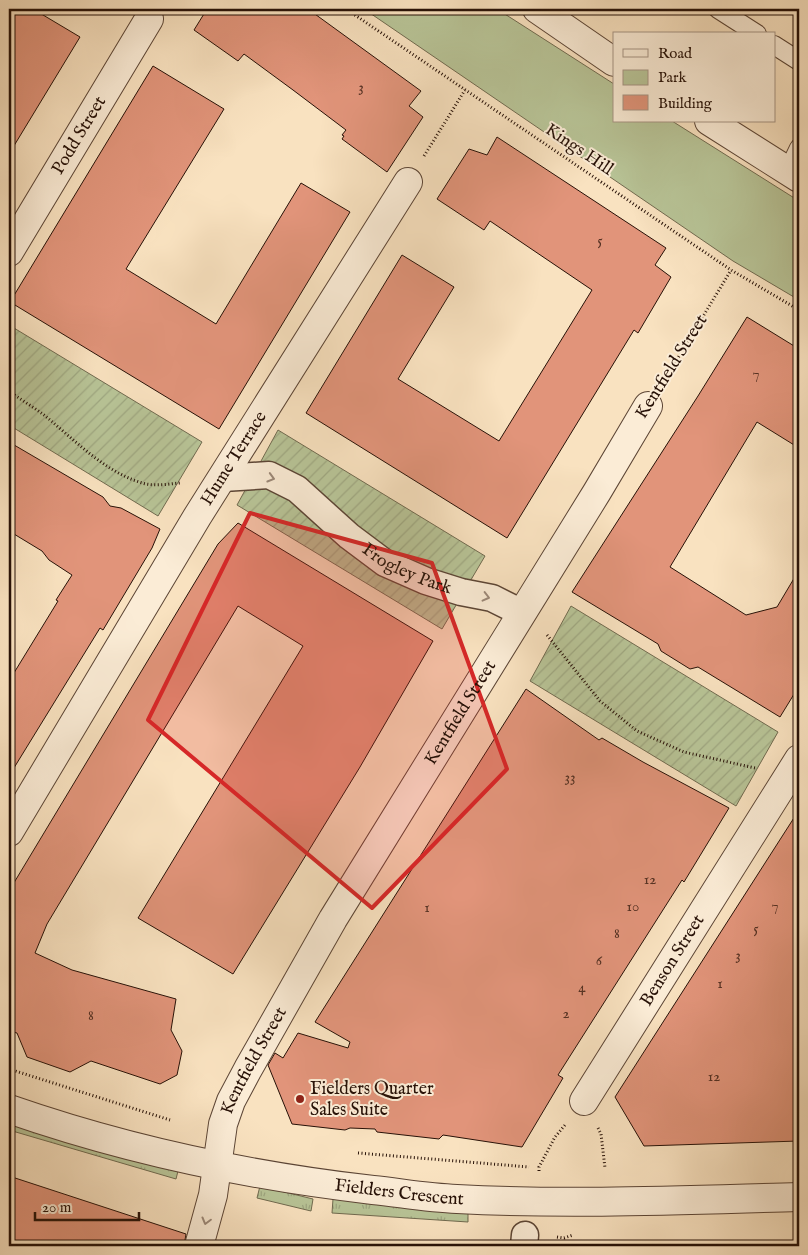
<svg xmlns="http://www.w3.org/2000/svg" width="808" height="1255" font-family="'IM FELL English',serif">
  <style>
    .grass { fill: url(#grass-tufts); stroke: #706a4f }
    .park { fill: #b8c497; stroke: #706a4f }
    .garden { fill: url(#garden-furrows); stroke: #706a4f }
    .building { fill: #e1947a; stroke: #271107 }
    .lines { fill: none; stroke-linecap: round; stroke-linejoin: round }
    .service-casing { stroke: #5c4535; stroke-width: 20 }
    .pedestrian-casing { stroke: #5c4535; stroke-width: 29 }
    .minor-casing { stroke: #5c4535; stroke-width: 30 }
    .tertiary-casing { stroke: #5c4535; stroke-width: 30 }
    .path { stroke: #271107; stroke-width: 3; stroke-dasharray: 1 2.5; stroke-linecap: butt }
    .service { stroke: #fbecd6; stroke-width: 18 }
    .pedestrian { stroke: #fbecd6; stroke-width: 26 }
    .minor { stroke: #fbecd6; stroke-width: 28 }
    .tertiary { stroke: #fbecd6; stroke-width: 28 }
    .oneway { stroke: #9c8979 }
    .marked { fill: #d62828; fill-opacity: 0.2; stroke: #d62828; stroke-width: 4; stroke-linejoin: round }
    .poi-dot { fill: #8f2418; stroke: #fbecd6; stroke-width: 2 }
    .labels { text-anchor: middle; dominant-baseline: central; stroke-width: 4; stroke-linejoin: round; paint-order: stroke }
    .number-label { font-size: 15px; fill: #563224 }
    .street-label { font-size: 18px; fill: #271107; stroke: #fbecd6 }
    .poi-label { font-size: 18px; fill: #271107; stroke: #fbecd6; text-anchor: start }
  </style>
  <defs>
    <pattern id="grass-tufts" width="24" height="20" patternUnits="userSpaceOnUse" patternTransform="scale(1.25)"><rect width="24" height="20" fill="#b8c497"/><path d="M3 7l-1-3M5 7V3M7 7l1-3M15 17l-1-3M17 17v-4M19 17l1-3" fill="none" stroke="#9ea781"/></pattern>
    <pattern id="garden-furrows" width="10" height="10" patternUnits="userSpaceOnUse" patternTransform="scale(1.25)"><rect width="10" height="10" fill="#b8c497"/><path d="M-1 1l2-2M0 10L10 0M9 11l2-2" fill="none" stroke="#9ea781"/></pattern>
  </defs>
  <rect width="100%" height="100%" fill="#f9e2c0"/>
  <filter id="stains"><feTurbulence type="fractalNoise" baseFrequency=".004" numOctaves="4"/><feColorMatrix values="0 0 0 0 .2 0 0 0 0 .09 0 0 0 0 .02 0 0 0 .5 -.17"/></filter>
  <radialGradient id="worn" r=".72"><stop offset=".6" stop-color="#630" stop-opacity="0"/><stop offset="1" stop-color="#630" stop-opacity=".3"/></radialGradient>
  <path class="grass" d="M9 1121 178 1171 176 1179 9 1130Z
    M260 1186 313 1199 311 1211 257 1198Z
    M333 1199 468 1208V1222L332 1213Z"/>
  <path class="park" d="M364 9H497L614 84V121H672L799 201V300L733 261Z"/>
  <path class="garden" d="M9 325 202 442 158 516 9 425Z
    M278 430 485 556 442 629 237 505Z
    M571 606 778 732 736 806 530 681Z"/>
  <path class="building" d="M9 9H33L80 37 9 154Z
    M207 9H308L421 91 409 106 423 117 387 172 342 139 344 136 342 135 346 130 293 90 244 54 238 61 194 30Z
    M153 66 224 109 126 269 216 324 301 183 350 212 219 429 10 302Z
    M497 137 666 248 655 265 671 277 638 333 634 330 507 538 306 413 402 255 454 287 398 379 499 441 592 290 490 221 484 230 437 199 469 149 487 155Z
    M747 317 799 349V448L757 422 670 567 746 615 777 607 799 570V686L780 717 698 667 690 669 661 651 658 644 572 592 698 396Z
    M9 442 103 497 110 506 121 508 160 529 152 548 103 630 100 628 9 776V681L58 601 56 600 72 575 49 560 42 551 9 531Z
    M238 523 433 641 360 767 233 974 138 918 303 646 238 606 47 924 35 953 72 970 176 999 171 1030 182 1051 177 1075 160 1084 91 1061 70 1072 27 1057 17 1033 9 1031V891L218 544Z
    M526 689 599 740 602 738 643 762 729 808 684 882 682 880 558 1075 563 1078 522 1147 443 1135 439 1139 377 1132 375 1129 350 1128 345 1130 292 1124 268 1065 275 1053 283 1058 298 1033 348 1048 350 1042 315 1022Z
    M799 810V1141L644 1146 615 1097Z
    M9 1176 186 1234 184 1246H9Z"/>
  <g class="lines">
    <defs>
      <path id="service" d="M718 9 757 34
        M774 45 799 61
        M788 171 799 148"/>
      <g id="pedestrian">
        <path id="s1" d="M223 478 269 475 297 489 349 536 385 563 426 581 461 592 492 598 522 613"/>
        <path d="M524 1246 525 1235"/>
      </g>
      <g id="minor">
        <path d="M537 9 614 62"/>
        <path d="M709 121 799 178"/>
        <path id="s2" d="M9 252 149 19"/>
        <path id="s3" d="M9 832 197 517 408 182"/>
        <path id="s4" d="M584 1101 799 759"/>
        <path id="s5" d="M199 1246 213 1195 223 1124 231 1101 248 1069 333 919 597 492 648 406"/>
      </g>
      <g id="tertiary">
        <path id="s6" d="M9 1109C127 1150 250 1176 373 1190 401 1193 429 1198 457 1199 571 1205 685 1200 799 1197"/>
      </g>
    </defs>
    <use href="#service" class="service-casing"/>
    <use href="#pedestrian" class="pedestrian-casing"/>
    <use href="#minor" class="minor-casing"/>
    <use href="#tertiary" class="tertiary-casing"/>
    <path class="path" d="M346 9 731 270 799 310
      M424 156 465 90
      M664 381 731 270
      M9 391C20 399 33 407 44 415 75 440 106 474 146 484 157 486 169 484 180 483
      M547 635 600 701 637 731 684 752 755 768
      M9 1069 170 1120
      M598 1128 601 1134 605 1168
      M358 1153 529 1167
      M539 1171V1167L555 1137 565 1125
      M557 1237 564 1238 573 1235"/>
    <use href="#service" class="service"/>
    <use href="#pedestrian" class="pedestrian"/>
    <use href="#minor" class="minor"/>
    <use href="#tertiary" class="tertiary"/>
  </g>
  <defs><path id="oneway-chevron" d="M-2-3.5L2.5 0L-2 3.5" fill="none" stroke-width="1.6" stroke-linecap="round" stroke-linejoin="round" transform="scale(1.25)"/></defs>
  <g class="oneway">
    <use href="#oneway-chevron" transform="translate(271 478) rotate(16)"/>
    <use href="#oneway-chevron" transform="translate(486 597) rotate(14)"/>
    <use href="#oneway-chevron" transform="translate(206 1221) rotate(105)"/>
  </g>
  <path class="marked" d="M250 513 432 563 507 769 372 908 148 720Z"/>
  <circle class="poi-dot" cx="300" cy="1099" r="5"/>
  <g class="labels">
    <g class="number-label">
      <text x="361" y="87">3</text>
      <text x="600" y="240">5</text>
      <text x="756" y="373">7</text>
      <text x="570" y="777">33</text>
      <text x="650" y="879">12</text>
      <text x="775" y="905">7</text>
      <text x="633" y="906">10</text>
      <text x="427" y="907">1</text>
      <text x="756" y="928">5</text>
      <text x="617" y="933">8</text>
      <text x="738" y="955">3</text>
      <text x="599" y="960">6</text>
      <text x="720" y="983">1</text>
      <text x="582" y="987">4</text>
      <text x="566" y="1013">2</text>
      <text x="91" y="1015">8</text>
      <text x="714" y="1076">12</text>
    </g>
    <g class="street-label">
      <text stroke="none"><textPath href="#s2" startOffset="136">Podd Street</textPath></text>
      <text transform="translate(579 150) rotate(34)">Kings Hill</text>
      <text transform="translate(672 367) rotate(-58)">Kentfield Street</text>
      <text stroke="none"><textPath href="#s3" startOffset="436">Hume Terrace</textPath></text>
      <text stroke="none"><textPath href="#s1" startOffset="215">Frogley Park</textPath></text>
      <text stroke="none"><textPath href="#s5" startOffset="600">Kentfield Street</textPath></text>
      <text stroke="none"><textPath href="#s4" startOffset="166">Benson Street</textPath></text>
      <text stroke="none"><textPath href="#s5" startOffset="195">Kentfield Street</textPath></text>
      <text stroke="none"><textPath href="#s6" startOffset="400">Fielders Crescent</textPath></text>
    </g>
    <g class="poi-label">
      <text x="310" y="1089">Fielders Quarter<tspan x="310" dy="21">Sales Suite</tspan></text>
    </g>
  </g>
  <rect width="808" height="1255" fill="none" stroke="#f9e2c0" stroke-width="30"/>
  <rect x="10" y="10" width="788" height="1235" fill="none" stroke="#271107" stroke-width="2.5"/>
  <rect x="15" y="15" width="778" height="1225" fill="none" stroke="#271107"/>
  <rect x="613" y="32" width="162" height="90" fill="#fbecd6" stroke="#a69483"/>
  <rect x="623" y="49" width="25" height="8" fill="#fbecd6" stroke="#a69483"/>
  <text x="658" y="58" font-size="15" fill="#271107">Road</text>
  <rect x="623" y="70" width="25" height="15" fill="#b8c497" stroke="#a69483"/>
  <text x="658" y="82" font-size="15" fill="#271107">Park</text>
  <rect x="623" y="95" width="25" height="15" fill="#e1947a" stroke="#a69483"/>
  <text x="658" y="108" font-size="15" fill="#271107">Building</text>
  <path d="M35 1212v8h104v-8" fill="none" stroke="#271107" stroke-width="2.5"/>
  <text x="42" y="1212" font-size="15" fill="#271107" stroke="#fbecd6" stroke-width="4" paint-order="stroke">20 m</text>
  <rect width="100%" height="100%" filter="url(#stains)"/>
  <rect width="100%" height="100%" fill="url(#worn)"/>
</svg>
